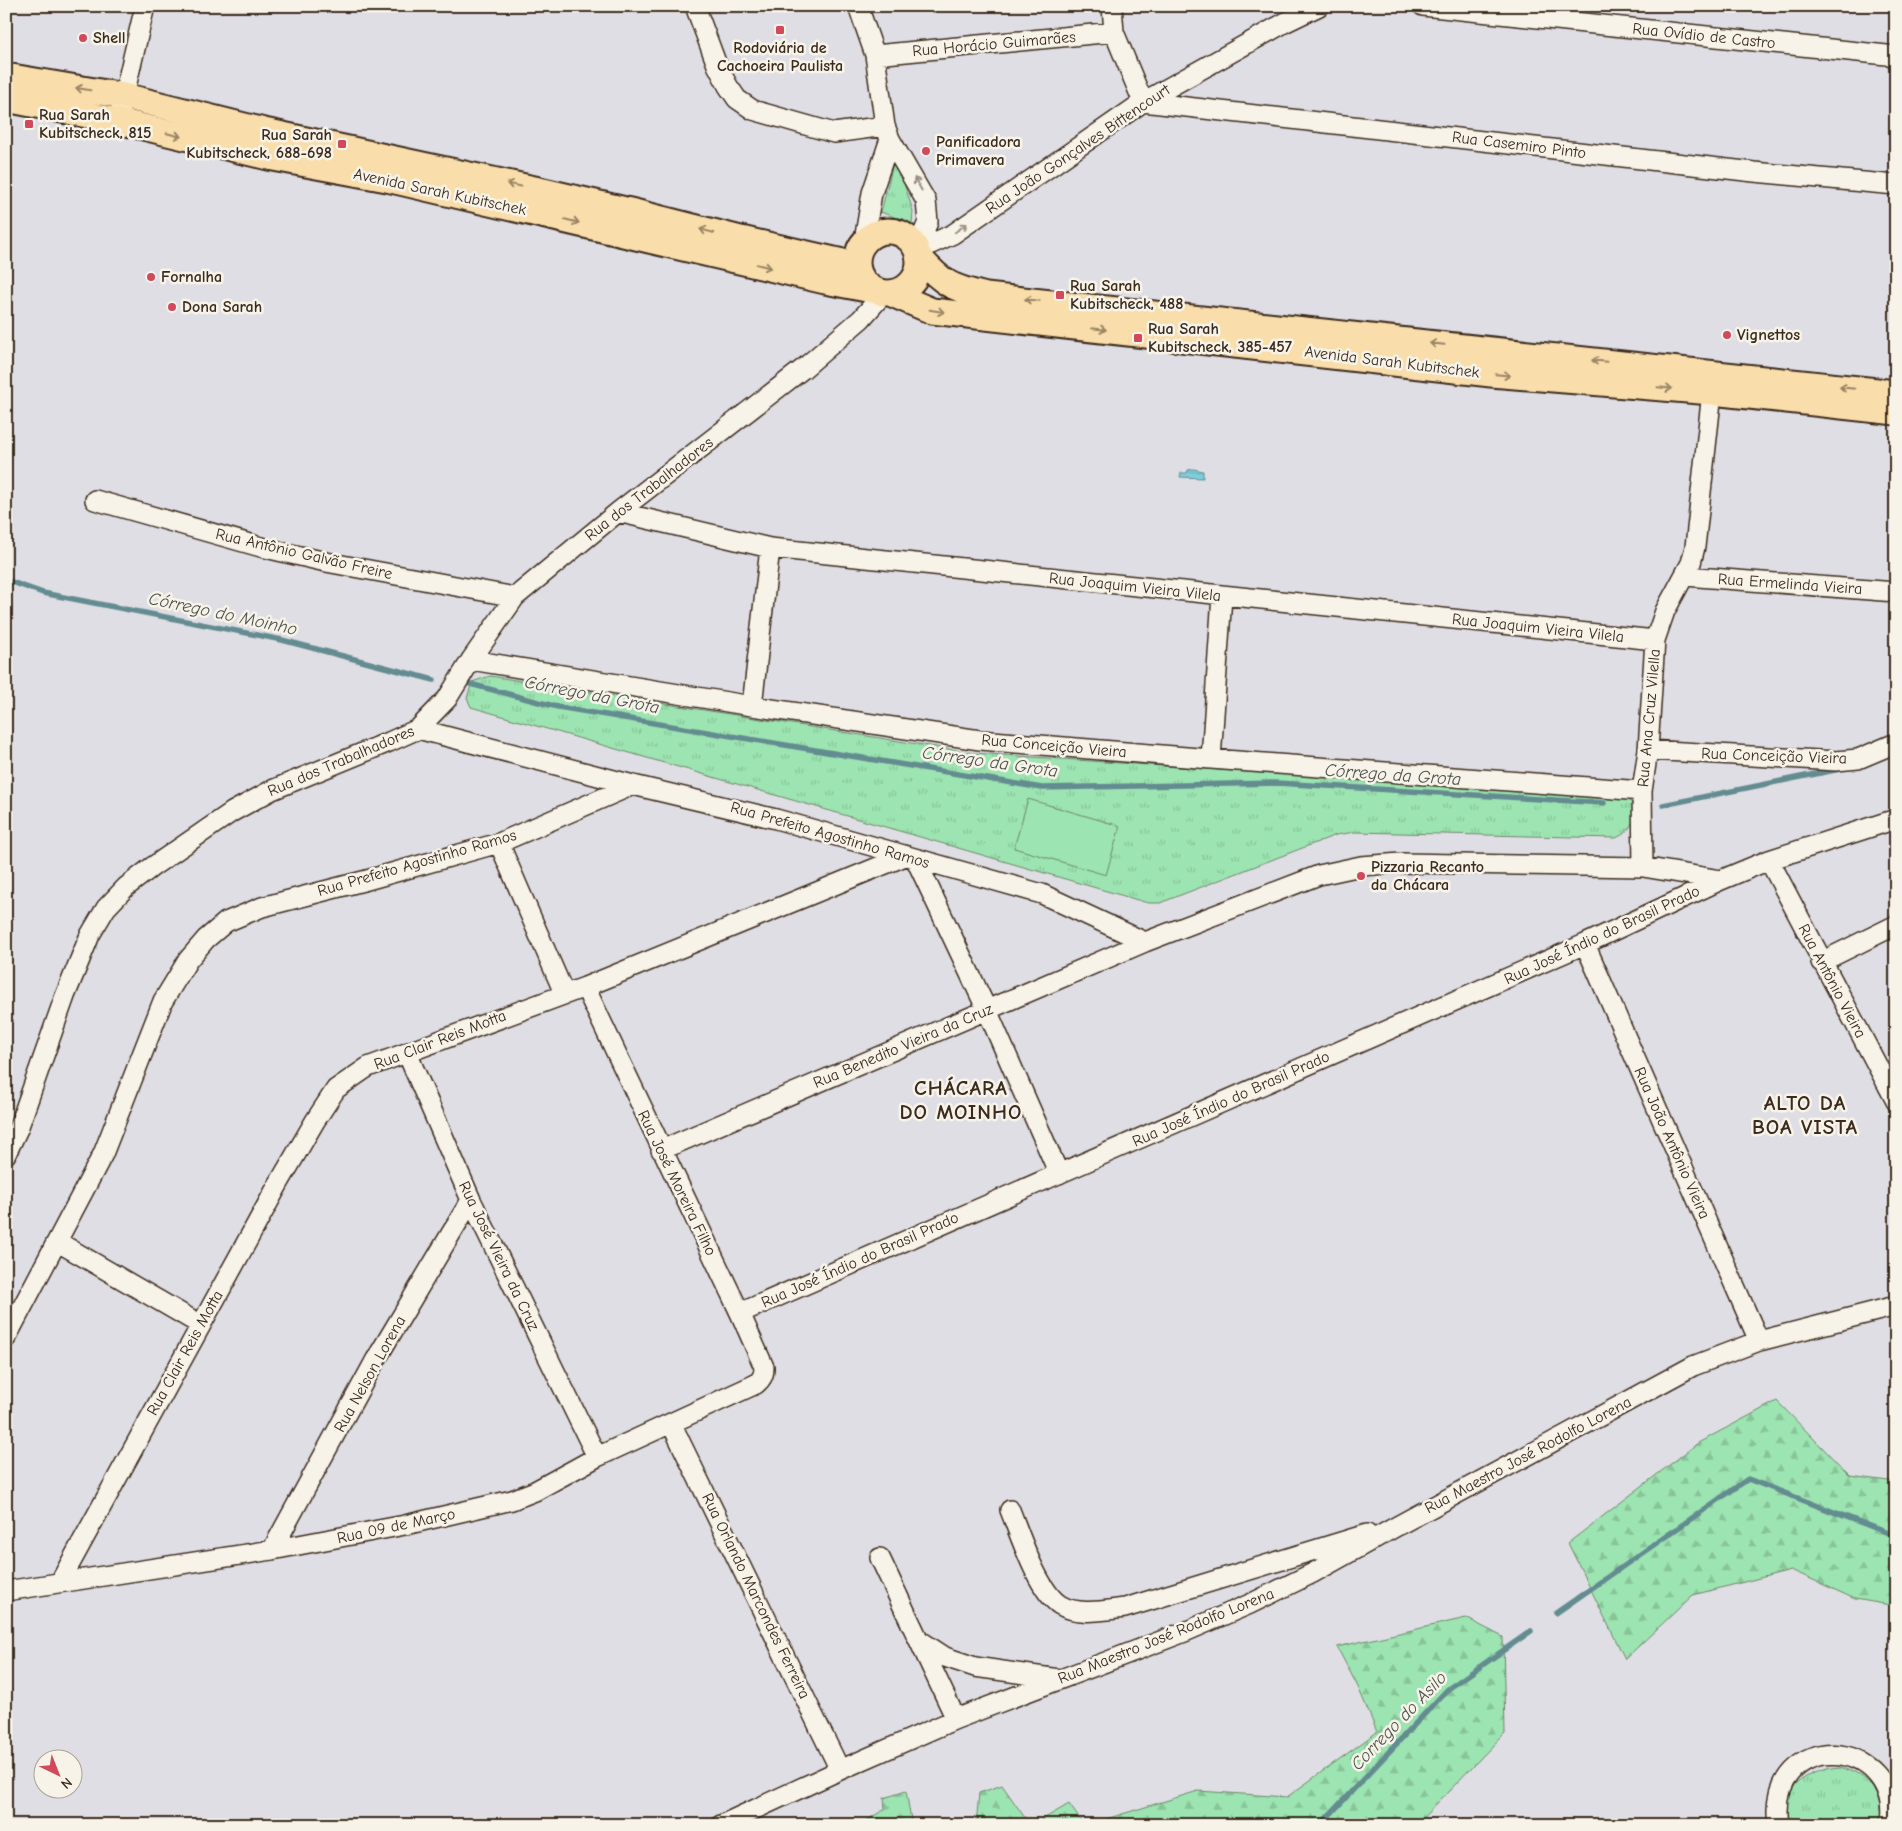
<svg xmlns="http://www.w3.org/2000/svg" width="1902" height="1831" font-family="'Comic Neue',sans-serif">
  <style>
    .grass { fill: url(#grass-tufts); stroke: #6c8768 }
    .forest { fill: url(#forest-firs); stroke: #6c8768 }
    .pitch { fill: #9ce4b1; stroke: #6c8768 }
    .water { fill: url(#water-rules); stroke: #648c91 }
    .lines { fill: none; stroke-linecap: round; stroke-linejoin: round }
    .stream { stroke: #648c91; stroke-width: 5.5 }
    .minor-casing { stroke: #3b2a1e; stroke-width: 22 }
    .major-casing { stroke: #3b2a1e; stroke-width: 29 }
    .minor { stroke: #f7f3e8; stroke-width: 19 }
    .major { stroke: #f9deab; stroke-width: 25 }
    .oneway { stroke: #9a8464 }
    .oneway2 { stroke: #998e83 }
    .poi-dot { fill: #d1495b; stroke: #f7f3e8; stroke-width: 2 }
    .labels { text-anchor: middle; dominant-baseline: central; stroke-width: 5; stroke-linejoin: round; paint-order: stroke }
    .street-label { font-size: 16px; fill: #3b2a1e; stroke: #f7f3e8 }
    .poi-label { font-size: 16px; font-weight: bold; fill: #3b2a1e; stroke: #f7f3e8; text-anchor: start }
    .water-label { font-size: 18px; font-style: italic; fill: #4c534e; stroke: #f7f3e8 }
    .district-label { font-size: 21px; font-weight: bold; letter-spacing: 1px; fill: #3b2a1e; stroke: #f7f3e8 }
  </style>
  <defs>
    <pattern id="grass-tufts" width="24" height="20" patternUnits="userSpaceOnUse" patternTransform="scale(1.25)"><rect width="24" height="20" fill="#9ce4b1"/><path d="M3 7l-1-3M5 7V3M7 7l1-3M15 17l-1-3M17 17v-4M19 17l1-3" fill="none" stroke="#87c498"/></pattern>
    <pattern id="forest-firs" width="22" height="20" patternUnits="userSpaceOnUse" patternTransform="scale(1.25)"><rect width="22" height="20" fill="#9ce4b1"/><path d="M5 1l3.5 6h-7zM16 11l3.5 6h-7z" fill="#87c498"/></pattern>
    <pattern id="water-rules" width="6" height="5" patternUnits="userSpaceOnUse" patternTransform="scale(1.25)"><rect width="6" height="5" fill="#7fcedd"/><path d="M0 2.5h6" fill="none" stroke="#6fb1bd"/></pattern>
  </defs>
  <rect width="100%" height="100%" fill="#e0dee5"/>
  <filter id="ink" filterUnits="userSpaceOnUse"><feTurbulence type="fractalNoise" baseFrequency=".02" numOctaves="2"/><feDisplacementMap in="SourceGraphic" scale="10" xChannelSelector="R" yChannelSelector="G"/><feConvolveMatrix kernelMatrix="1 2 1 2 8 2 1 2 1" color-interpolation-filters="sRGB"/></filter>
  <g filter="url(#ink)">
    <path class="grass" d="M895 156 913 211 912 224 881 212Z
      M490 676 974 753 1629 798C1639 814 1633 831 1616 838L1355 832 1336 835 1160 903H1148L471 707 467 698 472 682Z
      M1840 1767C1870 1776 1884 1792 1881 1825H1787C1788 1817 1787 1809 1788 1801 1793 1777 1819 1769 1840 1767Z"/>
    <path class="forest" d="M1777 1401 1850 1476 1896 1482V1606L1855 1599 1791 1570 1693 1595 1625 1659 1568 1543 1698 1443Z
      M1466 1618 1503 1637 1505 1733 1416 1825H1086L1198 1791 1287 1797 1377 1732 1358 1687 1337 1647Z
      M1002 1785 1030 1825H976L979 1793Z
      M906 1791 912 1825H859L885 1809 884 1798Z
      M1069 1804 1084 1825H1033Z"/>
    <path class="pitch" d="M1028 799 1120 826 1106 875 1014 848Z"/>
    <path class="water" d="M1194 469 1203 471V478L1180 477 1181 473H1187L1188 470Z"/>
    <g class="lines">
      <path class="stream" d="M6 580 43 593 282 640 434 680
        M470 684 558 707 1042 788 1277 783 1604 803
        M1663 805 1840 769
        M1556 1613 1748 1479 1896 1536
        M1320 1825 1448 1689 1531 1631"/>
      <defs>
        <path id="minor" d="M695 6 717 65 728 86 737 99 753 110 834 133 885 126
          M858 6 875 55 885 126 890 139 926 201 928 222 922 236 913 242
          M1112 6 1114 32 1143 102
          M1423 6 1896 56
          M875 55 1114 32
          M1143 102 1754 172 1896 185
          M118 121 145 6
          M864 241 872 193 890 139
          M918 250 953 234 1143 102 1286 22 1319 6
          M95 500 261 547 326 562 515 597
          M618 512 770 548 1655 640
          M1685 576 1896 592
          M471 660 752 706 980 740 1211 759 1642 791
          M752 706 770 548
          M418 729 633 785 776 819 1042 894 1145 942
          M1648 750 1836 761 1858 759 1896 743
          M1211 759 1222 596
          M499 843 564 993
          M916 860 987 1010 1059 1174
          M1769 860 1896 1101
          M1643 867 1642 791 1648 750 1655 640 1665 611 1691 563 1695 547 1712 392
          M1585 944 1759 1341
          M1821 962 1896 925
          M407 1053 471 1200 597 1457
          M661 1150 1145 942 1319 875 1361 866 1401 863 1643 867 1721 880
          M6 1154 18 1129 65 996 90 935 106 908 126 887 152 867 232 812 272 790 389 742 418 729 447 699 471 660 515 597 618 512 804 368 861 319 883 294
          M58 1242 201 1325
          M740 1313 1585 944 1721 880 1769 860 1896 819
          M6 1338 103 1154 163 1001 188 960 206 939 226 922 262 907 367 880 499 843 633 785
          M671 1423 840 1770
          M1010 1510C1020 1535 1038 1591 1060 1605 1078 1616 1106 1610 1125 1608L1367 1534
          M272 1550 375 1361 471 1200
          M880 1558 956 1719
          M60 1582 279 1183 315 1121 336 1089 368 1067 585 987 905 856
          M6 1591 272 1550 405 1525 512 1500 535 1491 597 1457 756 1384C762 1379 764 1375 764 1367L740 1313 585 987
          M919 1640 945 1657 975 1667 1059 1679
          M721 1825 840 1770 956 1719 1187 1631 1250 1604 1313 1573 1399 1525 1693 1366 1759 1341 1896 1306
          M1779 1825C1765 1728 1902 1734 1890 1825"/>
        <path id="major" d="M6 76 124 96 264 131 539 190 634 212 741 239 856 265
          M6 99 118 121 268 157 387 179 825 281 872 290
          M857 262a31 31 0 1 1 62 0a31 31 0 1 1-62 0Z
          M920 258C943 284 952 288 986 296L1896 393
          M892 294 932 311 1491 374 1712 392 1896 412"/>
      </defs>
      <use href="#minor" class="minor-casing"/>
      <use href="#major" class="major-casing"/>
      <use href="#minor" class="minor"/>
      <use href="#major" class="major"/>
    </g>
    <defs><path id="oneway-shaft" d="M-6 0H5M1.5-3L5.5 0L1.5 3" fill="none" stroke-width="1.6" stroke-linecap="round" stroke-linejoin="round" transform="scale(1.25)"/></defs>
    <g class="oneway">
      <use href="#oneway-shaft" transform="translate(83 89) rotate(-171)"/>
      <use href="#oneway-shaft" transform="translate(174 135) rotate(13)"/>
      <use href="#oneway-shaft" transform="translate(514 185) rotate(-168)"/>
      <use href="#oneway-shaft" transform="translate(572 221) rotate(13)"/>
      <use href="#oneway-shaft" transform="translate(707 231) rotate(-165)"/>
      <use href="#oneway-shaft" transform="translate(764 266) rotate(14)"/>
      <use href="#oneway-shaft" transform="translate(1032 300) rotate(-174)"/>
      <use href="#oneway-shaft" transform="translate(937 311) rotate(10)"/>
      <use href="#oneway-shaft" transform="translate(1099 329) rotate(6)"/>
      <use href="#oneway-shaft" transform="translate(1437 344) rotate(-174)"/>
      <use href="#oneway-shaft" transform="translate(1599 361) rotate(-174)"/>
      <use href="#oneway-shaft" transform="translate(1503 375) rotate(5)"/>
      <use href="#oneway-shaft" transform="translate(1665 388) rotate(5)"/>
      <use href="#oneway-shaft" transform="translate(1847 388) rotate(-174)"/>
    </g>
    <g class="oneway2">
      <use href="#oneway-shaft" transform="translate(918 184) rotate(-120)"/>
      <use href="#oneway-shaft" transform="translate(961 228) rotate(-35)"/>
    </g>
  </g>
  <g class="poi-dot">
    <rect x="775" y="25" width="10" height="10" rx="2.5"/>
    <circle cx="83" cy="38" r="5"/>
    <rect x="24" y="119" width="10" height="10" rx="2.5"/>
    <rect x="337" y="139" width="10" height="10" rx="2.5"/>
    <circle cx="926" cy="151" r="5"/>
    <circle cx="151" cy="277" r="5"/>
    <rect x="1055" y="290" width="10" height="10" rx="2.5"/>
    <circle cx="172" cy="307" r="5"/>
    <circle cx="1727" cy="335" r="5"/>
    <rect x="1133" y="333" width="10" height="10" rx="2.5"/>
    <circle cx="1361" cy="876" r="5"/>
  </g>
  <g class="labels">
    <g class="street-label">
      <text transform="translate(1704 36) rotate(6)">Rua Ovídio de Castro</text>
      <text transform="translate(994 44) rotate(-5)">Rua Horácio Guimarães</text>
      <text transform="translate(1519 145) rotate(7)">Rua Casemiro Pinto</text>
      <text transform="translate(1078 149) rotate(-34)">Rua João Gonçalves Bittencourt</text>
      <text transform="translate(440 192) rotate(12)">Avenida Sarah Kubitschek</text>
      <text transform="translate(1392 362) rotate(7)">Avenida Sarah Kubitschek</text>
      <text transform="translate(649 489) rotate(-38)">Rua dos Trabalhadores</text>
      <text transform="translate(304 554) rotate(13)">Rua Antônio Galvão Freire</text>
      <text transform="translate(1790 584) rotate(4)">Rua Ermelinda Vieira</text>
      <text transform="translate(1135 587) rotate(6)">Rua Joaquim Vieira Vilela</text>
      <text transform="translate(1538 628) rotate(6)">Rua Joaquim Vieira Vilela</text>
      <text transform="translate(1649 718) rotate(-85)">Rua Ana Cruz Vilella</text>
      <text transform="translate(1054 746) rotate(5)">Rua Conceição Vieira</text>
      <text transform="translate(1774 756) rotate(2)">Rua Conceição Vieira</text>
      <text transform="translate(341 761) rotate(-23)">Rua dos Trabalhadores</text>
      <text transform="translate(830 835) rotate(16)">Rua Prefeito Agostinho Ramos</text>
      <text transform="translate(417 863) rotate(-16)">Rua Prefeito Agostinho Ramos</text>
      <text transform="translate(1602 935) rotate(-25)">Rua José Índio do Brasil Prado</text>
      <text transform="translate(1832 981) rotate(62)">Rua Antônio Vieira</text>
      <text transform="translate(440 1040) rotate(-21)">Rua Clair Reis Motta</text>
      <text transform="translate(903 1046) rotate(-23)">Rua Benedito Vieira da Cruz</text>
      <text transform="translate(1231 1099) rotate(-24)">Rua José Índio do Brasil Prado</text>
      <text transform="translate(1672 1143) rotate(66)">Rua João Antônio Vieira</text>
      <text transform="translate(677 1183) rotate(64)">Rua José Moreira Filho</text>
      <text transform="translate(499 1256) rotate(64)">Rua José Vieira da Cruz</text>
      <text transform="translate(860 1260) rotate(-24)">Rua José Índio do Brasil Prado</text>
      <text transform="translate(185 1353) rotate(-61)">Rua Clair Reis Motta</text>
      <text transform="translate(370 1374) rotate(-61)">Rua Nelson Lorena</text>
      <text transform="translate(1528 1455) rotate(-28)">Rua Maestro José Rodolfo Lorena</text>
      <text transform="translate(396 1526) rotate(-12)">Rua 09 de Março</text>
      <text transform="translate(756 1596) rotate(64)">Rua Orlando Marcondes Ferreira</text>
      <text transform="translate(1166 1636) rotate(-22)">Rua Maestro José Rodolfo Lorena</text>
    </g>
    <g class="poi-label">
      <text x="93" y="38">Shell</text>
      <text x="780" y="48" text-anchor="middle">Rodoviária de<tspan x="780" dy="18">Cachoeira Paulista</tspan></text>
      <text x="39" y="115">Rua Sarah<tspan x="39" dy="18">Kubitscheck, 815</tspan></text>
      <text x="332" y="135" text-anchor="end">Rua Sarah<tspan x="332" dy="18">Kubitscheck, 688-698</tspan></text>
      <text x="936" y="142">Panificadora<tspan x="936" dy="18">Primavera</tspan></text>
      <text x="161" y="277">Fornalha</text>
      <text x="1070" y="286">Rua Sarah<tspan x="1070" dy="18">Kubitscheck, 488</tspan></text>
      <text x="182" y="307">Dona Sarah</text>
      <text x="1148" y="329">Rua Sarah<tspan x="1148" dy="18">Kubitscheck, 385-457</tspan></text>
      <text x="1737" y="335">Vignettos</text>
      <text x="1371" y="867">Pizzaria Recanto<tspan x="1371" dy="18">da Chácara</tspan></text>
    </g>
    <g class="water-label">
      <text transform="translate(223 614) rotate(12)">Córrego do Moinho</text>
      <text transform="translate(592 695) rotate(11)">Córrego da Grota</text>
      <text transform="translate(990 762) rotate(8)">Córrego da Grota</text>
      <text transform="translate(1393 775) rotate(4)">Córrego da Grota</text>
      <text transform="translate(1399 1721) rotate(-46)">Corrego do Asilo</text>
    </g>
    <g class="district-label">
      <text x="961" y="1088">CHÁCARA<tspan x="961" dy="24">DO MOINHO</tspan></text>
      <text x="1805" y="1103">ALTO DA<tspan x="1805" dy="24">BOA VISTA</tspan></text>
    </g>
  </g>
  <rect width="1902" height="1831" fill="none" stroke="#f7f3e8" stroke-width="25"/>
  <rect x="12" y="12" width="1877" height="1806" fill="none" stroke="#3b2a1e" stroke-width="2" filter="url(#ink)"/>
  <g transform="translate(58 1774) rotate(137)"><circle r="24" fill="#f7f3e8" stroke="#aca397"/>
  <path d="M0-4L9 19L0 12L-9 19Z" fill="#d1495b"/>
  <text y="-8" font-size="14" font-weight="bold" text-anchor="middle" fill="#3b2a1e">N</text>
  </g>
</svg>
